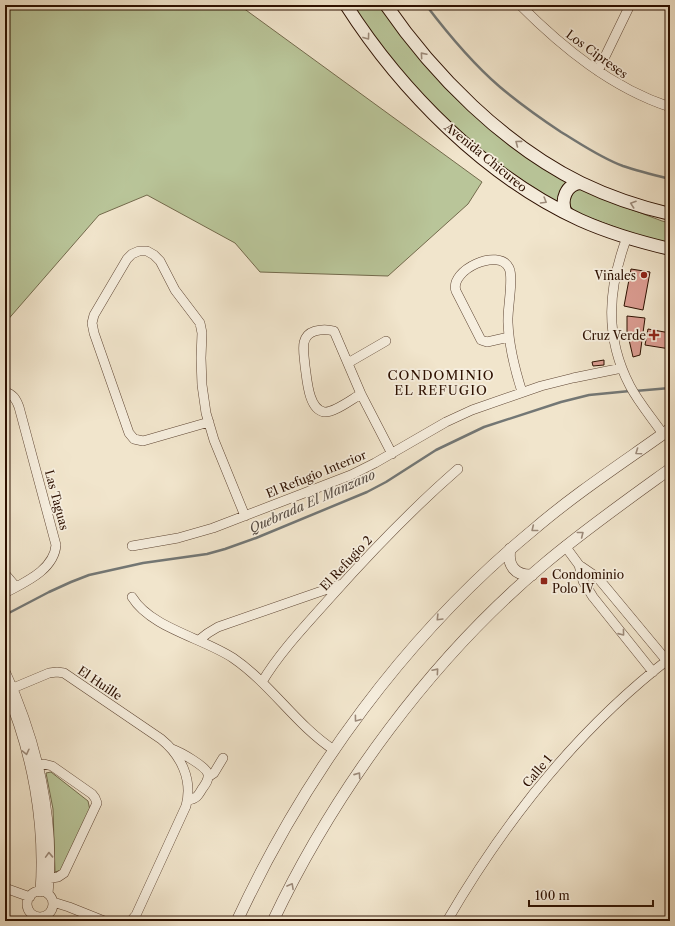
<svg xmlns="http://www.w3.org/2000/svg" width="675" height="926" font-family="'Libre Caslon Text',serif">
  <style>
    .green { fill: #b9c599; stroke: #736a4c }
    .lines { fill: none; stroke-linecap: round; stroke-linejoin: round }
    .stream { stroke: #737775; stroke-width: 2.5 }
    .building { fill: #db9c91; stroke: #2d1000 }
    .minor-casing { stroke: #5e4533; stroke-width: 10 }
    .tertiary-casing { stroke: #5e4533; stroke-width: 12 }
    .secondary-casing { stroke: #2d1000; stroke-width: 14 }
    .minor { stroke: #f6eede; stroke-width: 9 }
    .tertiary { stroke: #f6eede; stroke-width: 11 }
    .secondary { stroke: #f6eede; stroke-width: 12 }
    .oneway { stroke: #9c8a7a }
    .poi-dot { fill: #8f2418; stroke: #f6eede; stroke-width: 1.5 }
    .labels { text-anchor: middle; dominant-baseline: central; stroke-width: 3.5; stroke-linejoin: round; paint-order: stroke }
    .street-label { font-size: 12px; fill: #2d1000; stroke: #f6eede }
    .poi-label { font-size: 12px; fill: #2d1000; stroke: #f6eede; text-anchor: end }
    .neighbourhood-label { font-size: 13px; letter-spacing: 1px; fill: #2d1000; stroke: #f6eede }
    .water-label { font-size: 13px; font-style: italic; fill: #564c44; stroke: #f6eede }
  </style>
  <rect width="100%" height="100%" fill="#f1e5cc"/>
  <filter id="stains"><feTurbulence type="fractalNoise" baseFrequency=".005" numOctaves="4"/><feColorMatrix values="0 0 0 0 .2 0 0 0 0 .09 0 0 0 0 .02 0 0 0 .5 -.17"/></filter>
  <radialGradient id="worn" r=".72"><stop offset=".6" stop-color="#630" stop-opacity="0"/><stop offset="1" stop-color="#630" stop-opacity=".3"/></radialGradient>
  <path class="green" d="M5 5H239L482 182 468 204 388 276 260 272 235 243 147 195 99 215 5 323Z
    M352 5H379L419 57 570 183 558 203 491 160 437 112 377 42Z
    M577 187 596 196 662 221 670 223V245L653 241 582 215 576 212 567 203 571 190Z
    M51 772 88 801 90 810 62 870 55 872 53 809 46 773Z"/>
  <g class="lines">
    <path class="stream" d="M426 5C448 34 472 63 500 87 519 103 540 118 561 132 581 144 601 158 623 166 638 171 654 175 670 179
      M635 391 670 388
      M5 615 49 592 71 582 89 575 143 563 207 554 225 549 256 538 367 492 386 482 436 450 484 427 561 402 589 395 630 391"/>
  </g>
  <path class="building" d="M631 269 650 272 643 310 624 306Z
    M627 316 645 318 640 355 633 357 627 331Z
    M648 329 670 333V349L645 345Z
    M604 360V365L593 366 592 362Z"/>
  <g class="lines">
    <defs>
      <path id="minor" d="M520 5C563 48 612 88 670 107
        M598 71 630 5
        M627 237C608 288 604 336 630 386 639 403 652 418 663 434
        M509 337 487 342 481 340 456 291C449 270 499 247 509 268 514 278 507 310 508 323 509 347 515 370 522 392
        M348 363 386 341
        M5 392C13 394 16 399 19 407L56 545C54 570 25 582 5 593
        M361 394C352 399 334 413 324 412 308 409 307 378 305 366 304 352 299 336 315 331 322 329 327 329 334 331L361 394 392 454
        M209 422 143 441 134 439 129 433 94 333 92 323 94 315 127 259 132 254 139 251H147L154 255 160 261 175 290 200 323 202 333 201 358 202 385 206 413 214 440 245 516
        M132 546 178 538 213 528 351 475 375 463 446 422 472 410 541 386 573 378 622 368
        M565 546 579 565 583 581 593 597 653 672
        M579 565 598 578 667 661
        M5 574 16 587
        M132 597C151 628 203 638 233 658 271 684 296 725 334 750
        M199 640 208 633 218 627 342 584
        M5 671C37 740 56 819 48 894
        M262 682C280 652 305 626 329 599 369 554 412 509 458 469
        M5 689C32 752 45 823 40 892
        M6 691 49 673 57 672 64 673 161 739C181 755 193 780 186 806L136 915 131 921
        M172 749C180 752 206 766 208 774 209 780 205 785 202 789 198 796 196 799 188 800
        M33 767 44 764 52 766 92 794 95 798 97 803 64 873 58 877 45 879
        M208 777 214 773 223 758
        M5 888 30 897
        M27 904a13 13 0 1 1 26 0a13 13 0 1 1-26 0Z
        M53 902 69 907 104 921
        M447 921C505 821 578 729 670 658"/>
      <path id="tertiary" d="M510 549C507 565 515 576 532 575
        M237 921C306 772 406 635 533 530 576 493 624 462 670 429
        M273 921C335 790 432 658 543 565 583 531 627 500 670 469"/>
      <path id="secondary" d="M346 5C401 91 486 177 580 220 609 233 640 242 670 249
        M386 5C434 75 504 145 581 183 610 197 640 207 670 214
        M566 213C560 200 566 184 581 183"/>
    </defs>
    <use href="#minor" class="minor-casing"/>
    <use href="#tertiary" class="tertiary-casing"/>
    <use href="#secondary" class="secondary-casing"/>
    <use href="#minor" class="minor"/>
    <use href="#tertiary" class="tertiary"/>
    <use href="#secondary" class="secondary"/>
  </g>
  <defs><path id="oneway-chevron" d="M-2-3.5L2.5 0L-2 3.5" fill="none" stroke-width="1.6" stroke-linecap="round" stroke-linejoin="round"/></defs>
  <g class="oneway">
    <use href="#oneway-chevron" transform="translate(367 37) rotate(54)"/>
    <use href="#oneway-chevron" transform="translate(423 55) rotate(-131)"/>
    <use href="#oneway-chevron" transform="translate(518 143) rotate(-143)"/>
    <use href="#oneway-chevron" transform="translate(544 201) rotate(31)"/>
    <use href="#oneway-chevron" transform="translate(633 204) rotate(-161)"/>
    <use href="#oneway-chevron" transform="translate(638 452) rotate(145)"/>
    <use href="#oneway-chevron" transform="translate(534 529) rotate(141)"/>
    <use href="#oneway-chevron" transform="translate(581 534) rotate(-38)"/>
    <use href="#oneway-chevron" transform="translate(439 618) rotate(134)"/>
    <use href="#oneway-chevron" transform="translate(622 633) rotate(51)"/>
    <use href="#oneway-chevron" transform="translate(436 671) rotate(-49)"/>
    <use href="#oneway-chevron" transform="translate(357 719) rotate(127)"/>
    <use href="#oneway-chevron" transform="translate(26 752) rotate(77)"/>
    <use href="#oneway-chevron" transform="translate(358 775) rotate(-55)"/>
    <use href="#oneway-chevron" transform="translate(49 855) rotate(-92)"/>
    <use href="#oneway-chevron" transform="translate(291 886) rotate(-61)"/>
  </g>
  <g class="poi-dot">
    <circle cx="644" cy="275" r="4"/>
    <path d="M652 329h4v4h4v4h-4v4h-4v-4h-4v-4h4z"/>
    <rect x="540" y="577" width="8" height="8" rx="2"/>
  </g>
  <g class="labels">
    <g class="street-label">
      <text transform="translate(597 54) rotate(36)">Los Cipreses</text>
      <text transform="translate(486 157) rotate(39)">Avenida Chicureo</text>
      <text transform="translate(316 474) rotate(-22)">El Refugio Interior</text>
      <text transform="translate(57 500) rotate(75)">Las Taguas</text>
      <text transform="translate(346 563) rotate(-47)">El Refugio 2</text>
      <text transform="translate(100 683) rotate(34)">El Huille</text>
      <text transform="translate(537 771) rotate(-50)">Calle 1</text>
    </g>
    <g class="poi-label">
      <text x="636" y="275">Viñales</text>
      <text x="646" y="335">Cruz Verde</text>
      <text x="552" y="574" text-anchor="start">Condominio<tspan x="552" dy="14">Polo IV</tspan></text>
    </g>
    <g class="neighbourhood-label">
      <text x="441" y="375">CONDOMINIO<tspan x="441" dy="15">EL REFUGIO</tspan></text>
    </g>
    <g class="water-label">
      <text transform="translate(312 501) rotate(-24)">Quebrada El Manzano</text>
    </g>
  </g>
  <rect width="675" height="926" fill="none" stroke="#f1e5cc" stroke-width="20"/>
  <rect x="6" y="6" width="663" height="914" fill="none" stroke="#2d1000" stroke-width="2"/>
  <rect x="10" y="10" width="655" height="906" fill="none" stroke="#2d1000"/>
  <path d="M529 900v6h124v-6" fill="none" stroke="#2d1000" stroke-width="2"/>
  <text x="535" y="900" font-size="12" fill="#2d1000" stroke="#f6eede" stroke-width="3" paint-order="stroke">100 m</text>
  <rect width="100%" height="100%" filter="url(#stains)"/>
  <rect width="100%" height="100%" fill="url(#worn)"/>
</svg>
